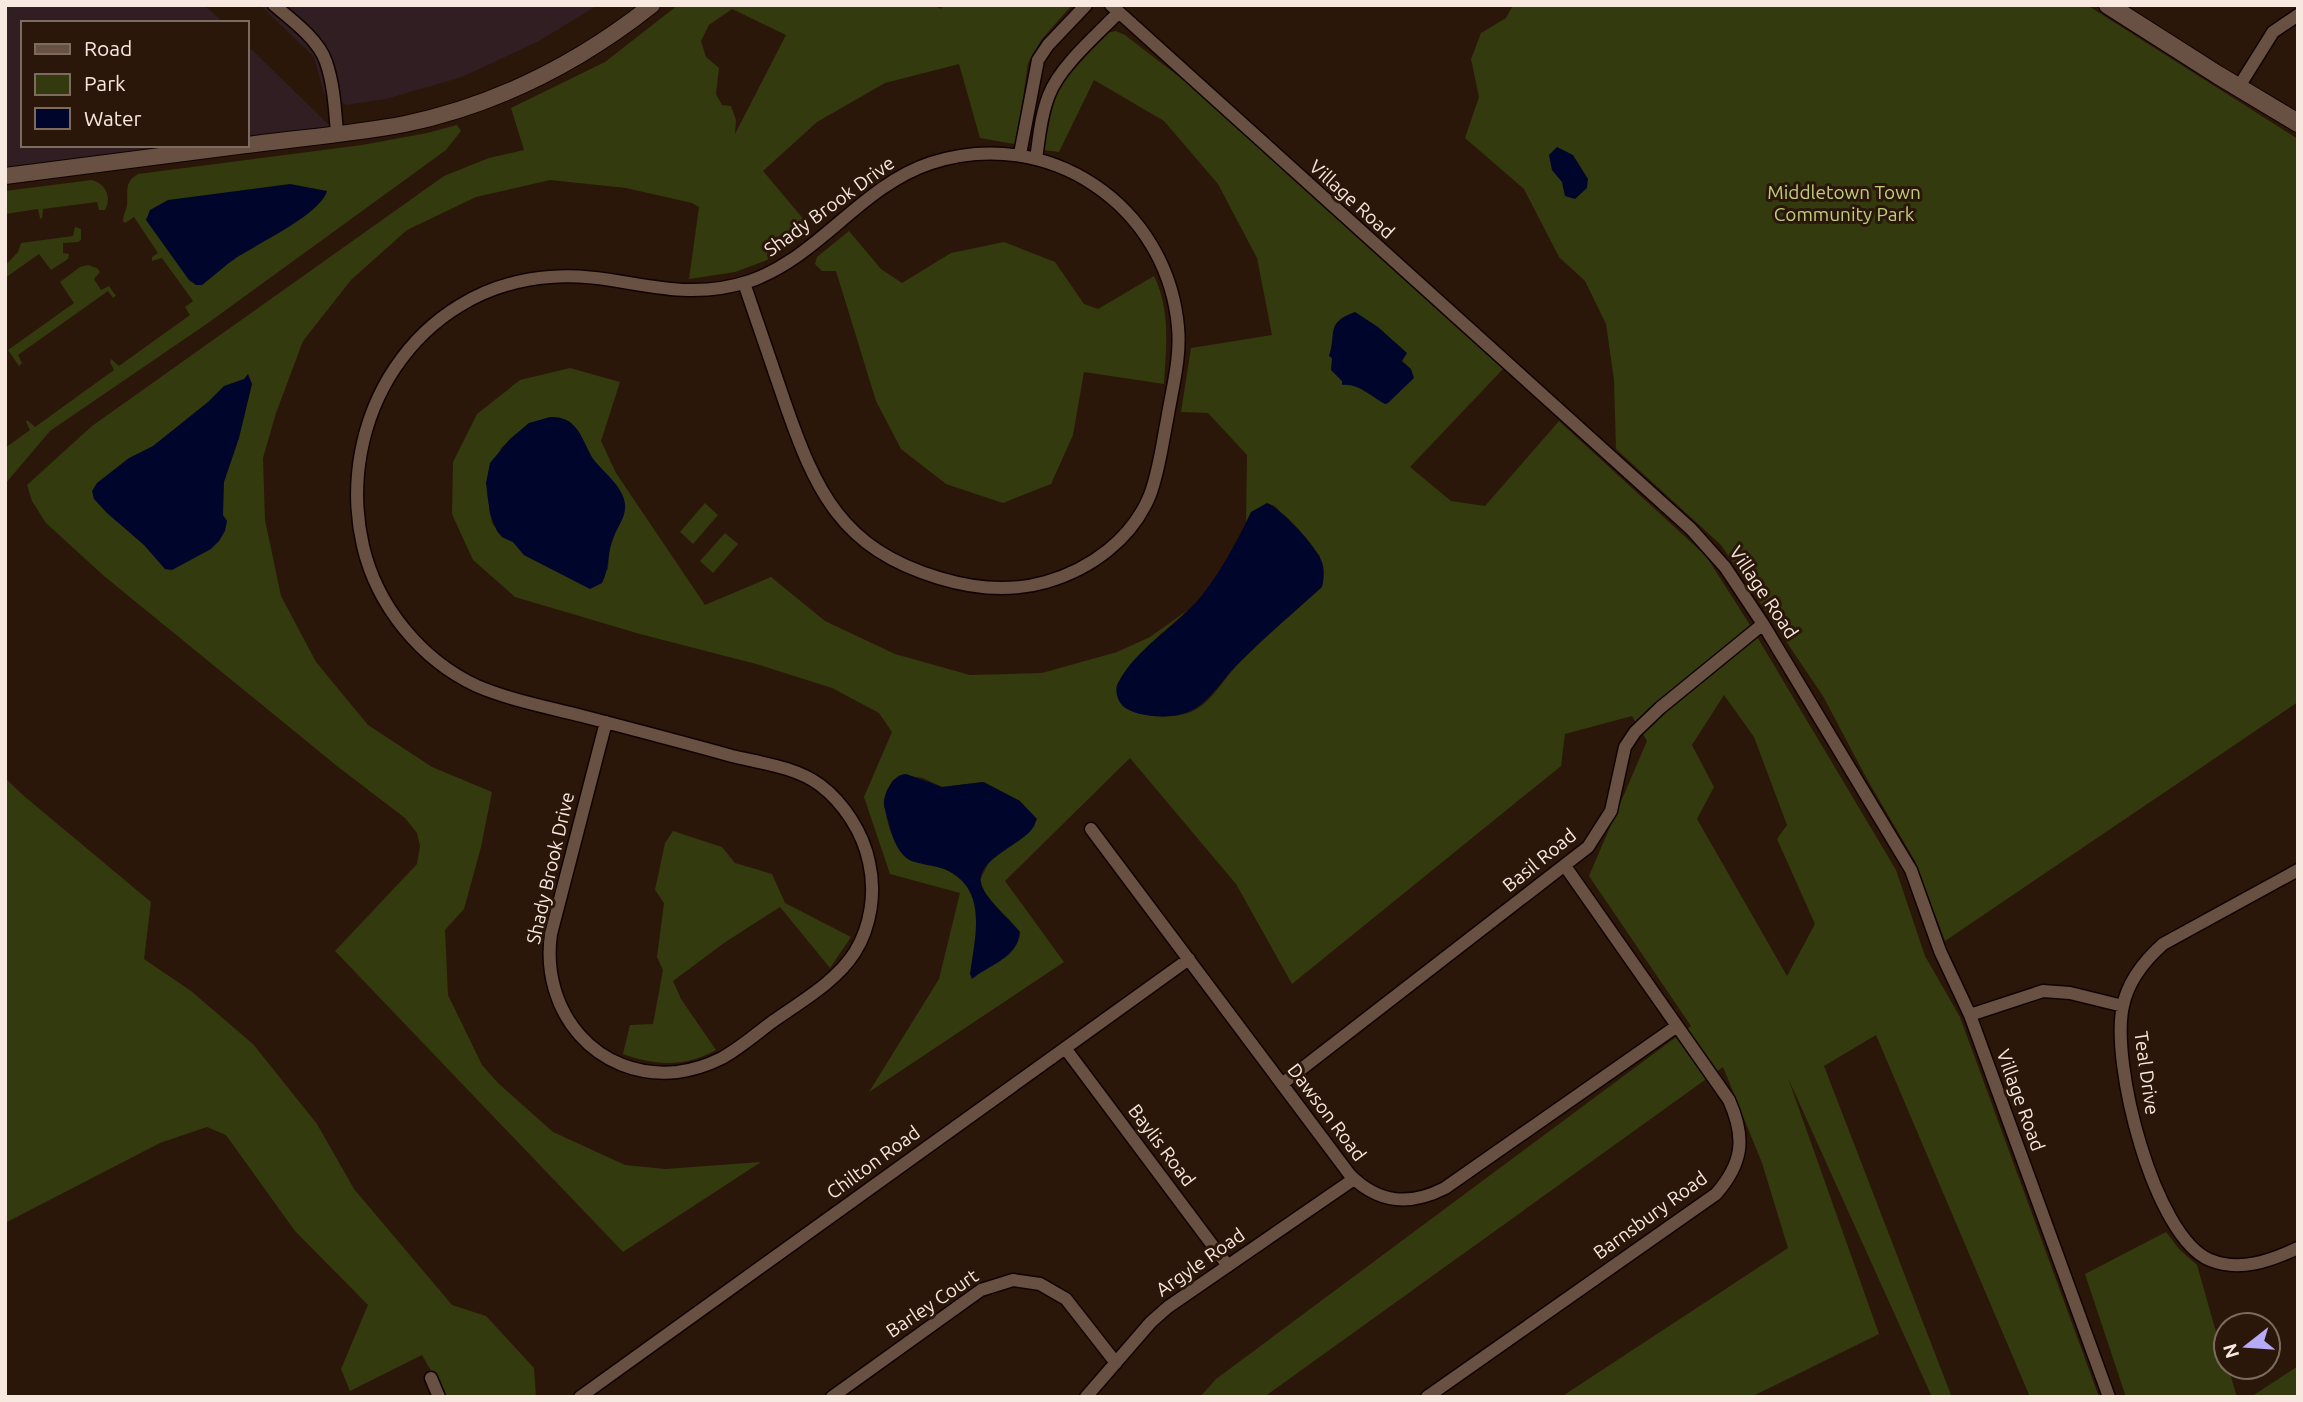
<svg xmlns="http://www.w3.org/2000/svg" width="2303" height="1402" font-family="Ubuntu,sans-serif">
  <style>
    .commercial { fill: #301e22 }
    .green { fill: #333a0d; fill-rule: evenodd }
    .water { fill: #00052b }
    .lines { fill: none; stroke-linecap: round; stroke-linejoin: round }
    .minor-casing { stroke: #120300; stroke-width: 15 }
    .tertiary-casing { stroke: #120300; stroke-width: 18 }
    .secondary-casing { stroke: #120300; stroke-width: 20 }
    .minor { stroke: #685142; stroke-width: 12 }
    .tertiary { stroke: #685142; stroke-width: 16 }
    .secondary { stroke: #685142; stroke-width: 18 }
    .labels { text-anchor: middle; dominant-baseline: central; stroke-width: 6; stroke-linejoin: round; paint-order: stroke }
    .park-label { font-size: 19px; fill: #bfcf78; stroke: #2b170a }
    .street-label { font-size: 19px; fill: #f7e8e0; stroke: #2b170a }
  </style>
  <rect width="100%" height="100%" fill="#2b170a"/>
  <path class="commercial" d="M5 5H204L224 23H23V145H245L5 176Z
    M260 5H598L539 41 462 77 386 99 346 105 324 94 314 57Z
    M247 45 337 133 247 145Z"/>
  <path class="green" d="M678 5H934L941 9 944 5H1072L1042 39 1028 63 1017 141 1014 144 980 138 959 64 885 83 817 122 763 171 811 228 792 240 790 246 767 260 735 272 689 279 699 207 692 203 626 188 550 180 476 197 407 230 351 280 303 341 276 413 263 458 265 520 281 596 316 662 368 725 432 767 492 792 481 847 464 909 445 930 448 995 482 1065 498 1083 553 1132 625 1165 665 1169 761 1162 623 1252 335 951 417 864 420 846 417 833 405 818 337 766 104 576 46 523 32 501 27 485 92 426 444 176 489 158 524 150 511 108 605 62ZM732 9 786 35 735 134 736 120 731 106 722 105 716 94 719 68 706 57 701 41 709 25Z
    M1513 5H2087L2298 139V702L1945 941 1915 861 1868 781 1823 696 1721 545 1616 449 1614 380 1606 324 1585 281 1559 257 1524 189 1465 138 1479 97 1471 59 1481 33 1506 18Z
    M1116 31 1125 35 1186 82 1503 369 1410 467 1451 501 1485 506 1559 421 1706 556 1750 625 1896 870 1925 956 1960 1017 2099 1397H2030L1876 1035 1824 1066 1951 1395 1949 1397H1932L1788 1078 1879 1334 1751 1397H1561L1788 1248 1762 1163 1723 1067 1264 1397H1200L1216 1379 1691 1026 1589 876 1647 741 1632 716 1565 734 1561 766 1292 984 1236 884 1130 758 1005 881 1064 962 869 1092 939 979 960 893 890 874 864 797 892 732 879 713 832 688 760 665 640 634 515 597 473 560 452 514 453 462 477 414 520 380 570 368 620 382 601 441 616 473 705 605 771 577 825 621 895 654 970 675 1042 673 1117 652 1150 637 1188 610C1168 630 1077 695 1138 713 1154 718 1175 718 1191 712 1213 702 1223 679 1239 663 1265 636 1295 612 1322 587L1320 556 1275 506 1267 503 1248 519 1246 526 1247 455 1208 413 1181 412 1191 348 1272 335 1257 258 1218 184 1164 121 1094 80 1059 152 1043 150 1048 115 1061 84 1106 33ZM529 423 578 431 593 459 622 495 625 505 609 551 608 569 589 588 524 555 513 542 502 537 492 523 487 494 501 448ZM1724 695 1754 737 1787 825 1777 839 1815 924 1787 976 1697 819 1714 787 1692 745ZM900 775 923 778 942 787 984 782 1020 801 980 880 984 890 987 967 973 978C974 956 981 918 974 897 968 879 946 867 928 863 922 862 913 863 908 859 893 848 885 817 884 800L892 781Z
    M457 125 461 131 446 150 208 323 50 431 5 484V448L30 430 26 422 27 420 35 427 114 370 110 362 111 359 119 366 190 315 185 307 193 301 162 258 152 261V257L158 253 134 217 125 223 123 221C123 215 126 211 127 205 128 191 124 182 138 174L362 145 427 133Z
    M92 180C106 184 112 197 105 210H99L97 202 43 209 42 219 40 218 38 209 5 214V191Z
    M75 227 81 229V240L78 242 63 243V253L69 254 68 259 51 270 39 254 5 278V266L18 252 21 243 73 236Z
    M849 231 881 269 902 283 951 253 1004 242 1055 262 1084 304 1098 309 1154 276C1171 311 1166 346 1164 384L1084 372 1073 435 1051 484 1003 503 946 484 901 449 876 401 836 271H822L815 264 817 257Z
    M88 265 97 268 100 272 94 279 101 290 109 286 116 296 113 298 108 291 18 355 22 363 19 366 8 350 74 303 60 282 80 267Z
    M705 503 718 515 693 544 680 532Z
    M725 533 738 544 713 573 700 561Z
    M5 778 24 796 151 902 144 959 191 991 253 1044 317 1124 354 1189 452 1305 486 1316 534 1368 536 1397H446L422 1355 350 1391 341 1369 368 1305 295 1231 226 1135 207 1127 160 1143 5 1223Z
    M673 831 722 847 735 863 772 874 785 903 851 937 830 968 780 907 724 943 673 981 681 999 716 1050C686 1067 655 1066 623 1054L630 1025 653 1024 663 970 657 957 664 903 655 890 665 843Z
    M2166 1232 2179 1249 2197 1265 2226 1367H2228L2237 1397H2126L2085 1274Z
    M2298 1366V1397H2251Z"/>
  <path class="water" d="M1557 147 1573 155 1588 179 1587 188 1575 199 1565 196 1562 182 1552 170 1549 155Z
    M290 184 327 191C321 214 257 244 236 258 224 266 214 276 202 285H196L189 280 146 220 150 210 168 200Z
    M1355 312 1378 327 1407 353 1402 361 1411 369 1414 378 1388 403 1385 404C1372 397 1358 383 1342 385V381L1331 370 1332 358 1329 356C1337 332 1325 323 1355 312Z
    M248 374 252 384 239 438 224 482 223 515 227 521 225 531 219 541 211 549 172 570 165 569 144 545 107 513 94 499 92 491 97 483 129 458 153 446 208 402 224 386 244 379Z
    M550 417C558 417 565 418 571 423 581 431 585 445 591 456 601 471 624 486 625 505 626 517 618 526 614 536 607 551 610 568 602 583L590 589 524 555 513 542 502 537 497 531 490 514 486 483 490 463 510 439 529 423Z
    M1267 503C1283 510 1314 544 1321 560 1325 567 1324 580 1322 587 1294 612 1266 636 1239 663 1210 692 1203 720 1154 716 1144 715 1132 713 1124 707 1118 702 1114 690 1118 683 1136 649 1174 628 1199 599 1220 573 1237 542 1251 512Z
    M906 774 942 787 983 782 1020 801 1037 819C1035 822 1035 826 1032 829 1020 846 969 862 983 889 992 905 1009 918 1020 932 1018 958 989 965 972 979L970 974C975 936 989 888 944 869 934 865 915 864 908 859 893 849 889 822 884 806 883 793 893 775 906 774Z"/>
  <g class="lines">
    <defs>
      <path id="minor" d="M274 5C292 20 319 40 326 62 334 85 335 110 337 133
        M1111 5 1691 529 1725 567 1763 624 1911 870 1940 951 1970 1015 2109 1397
        M2238 88 2273 32 2298 15
        M1020 154 1038 60 1048 45 1086 5
        M1036 159C1039 138 1041 115 1049 95 1060 66 1097 35 1118 13
        M606 722 551 934C540 1011 596 1080 677 1072 693 1070 708 1065 722 1058 740 1048 756 1034 772 1022 800 1002 836 982 855 952 871 926 876 892 869 862 863 833 844 803 820 785 796 767 761 763 732 756 682 742 632 729 582 716 547 707 510 700 477 686 421 660 377 606 363 546 334 420 415 287 550 277 622 271 674 306 750 281 819 257 861 186 931 163 1048 125 1167 205 1178 327 1181 358 1172 389 1167 420 1162 445 1159 471 1150 495 1132 539 1091 569 1046 582 1011 592 975 589 939 578 841 549 815 490 784 400 771 361 757 322 744 283
        M1091 829 1350 1175C1379 1204 1410 1206 1445 1188L1677 1026
        M2298 870 2163 944C2144 961 2128 981 2123 1006 2110 1062 2154 1237 2210 1260 2240 1272 2270 1261 2298 1248
        M1970 1015 2043 991 2070 993 2123 1006
        M1065 1048 1228 1266
        M1282 1084 1588 847 1611 811 1625 747 1635 732 1660 708 1763 624
        M431 1378 439 1397
        M580 1397 1189 959
        M832 1397 981 1290 1013 1280 1040 1284 1066 1299 1116 1363
        M1086 1397 1151 1322 1168 1307 1354 1179
        M1427 1397 1716 1194C1743 1163 1746 1138 1729 1100L1565 866"/>
      <path id="tertiary" d="M247 145C299 138 353 134 405 124 496 105 580 62 652 5
        M5 176 246 145"/>
      <path id="secondary" d="M2108 5 2218 75 2298 123"/>
    </defs>
    <use href="#minor" class="minor-casing"/>
    <use href="#tertiary" class="tertiary-casing"/>
    <use href="#secondary" class="secondary-casing"/>
    <use href="#minor" class="minor"/>
    <use href="#tertiary" class="tertiary"/>
    <use href="#secondary" class="secondary"/>
  </g>
  <g class="labels">
    <g class="park-label">
      <text x="1844" y="192">Middletown Town<tspan x="1844" dy="22">Community Park</tspan></text>
    </g>
    <g class="street-label">
      <text transform="translate(1352 199) rotate(42)">Village Road</text>
      <text transform="translate(829 206) rotate(-36)">Shady Brook Drive</text>
      <text transform="translate(1764 592) rotate(56)">Village Road</text>
      <text transform="translate(1539 860) rotate(-39)">Basil Road</text>
      <text transform="translate(550 868) rotate(-77)">Shady Brook Drive</text>
      <text transform="translate(2147 1073) rotate(82)">Teal Drive</text>
      <text transform="translate(2021 1100) rotate(70)">Village Road</text>
      <text transform="translate(1327 1112) rotate(53)">Dawson Road</text>
      <text transform="translate(1162 1145) rotate(53)">Baylis Road</text>
      <text transform="translate(873 1162) rotate(-36)">Chilton Road</text>
      <text transform="translate(1650 1215) rotate(-36)">Barnsbury Road</text>
      <text transform="translate(1200 1262) rotate(-35)">Argyle Road</text>
      <text transform="translate(932 1303) rotate(-34)">Barley Court</text>
    </g>
  </g>
  <rect width="2303" height="1402" fill="none" stroke="#f7e8e0" stroke-width="14"/>
  <rect x="21" y="21" width="228" height="126" fill="#2b170a" stroke="#7d6b60" stroke-width="2"/>
  <rect x="35" y="44" width="35" height="10" fill="#685142" stroke="#7d6b60" stroke-width="2"/>
  <text x="84" y="56" font-size="21" fill="#f7e8e0">Road</text>
  <rect x="35" y="74" width="35" height="21" fill="#333a0d" stroke="#7d6b60" stroke-width="2"/>
  <text x="84" y="91" font-size="21" fill="#f7e8e0">Park</text>
  <rect x="35" y="108" width="35" height="21" fill="#00052b" stroke="#7d6b60" stroke-width="2"/>
  <text x="84" y="126" font-size="21" fill="#f7e8e0">Water</text>
  <g transform="translate(2247 1346) rotate(253)"><circle r="33" fill="#2b170a" stroke="#7d6b60" stroke-width="2"/>
  <path d="M0-5L12 26L0 18L-12 26Z" fill="#b7abf8"/>
  <text y="-10" font-size="19" font-weight="bold" text-anchor="middle" fill="#f7e8e0">N</text>
  </g>
</svg>
